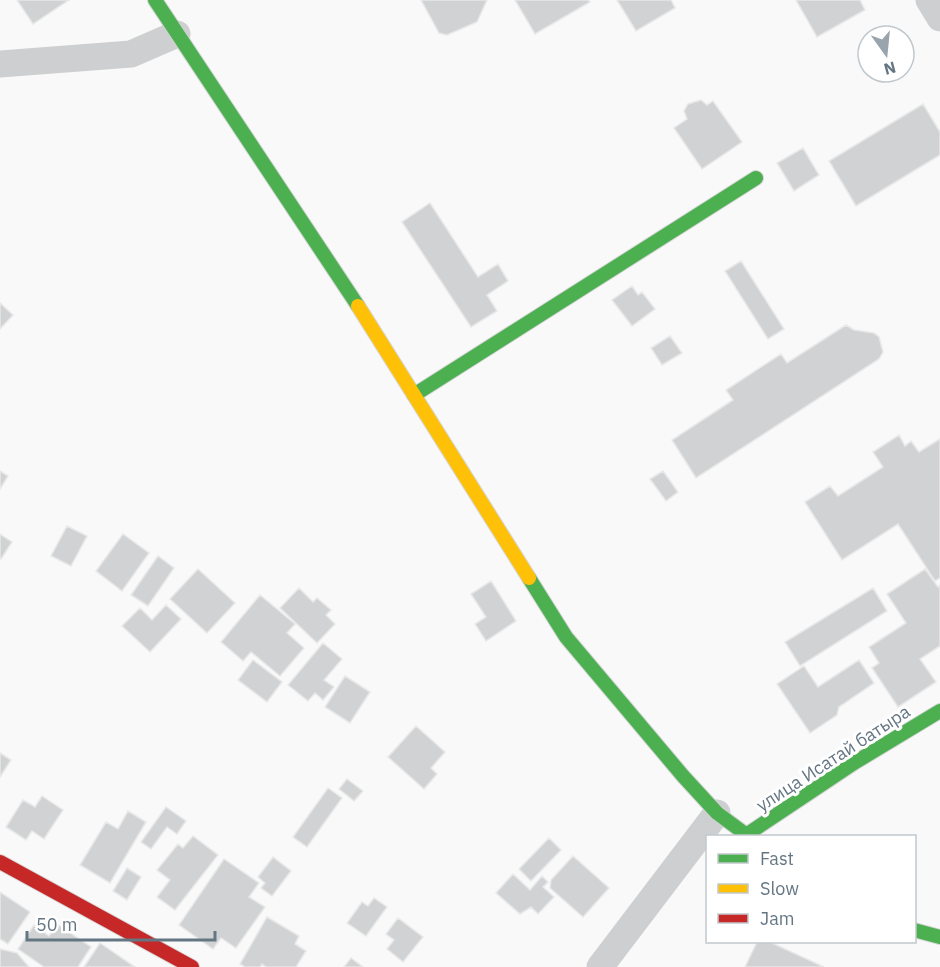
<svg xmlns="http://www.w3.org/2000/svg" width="940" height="967" font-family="'IBM Plex Sans',sans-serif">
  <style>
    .building { fill: #d0d2d3; stroke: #e8e8e8; stroke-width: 1.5 }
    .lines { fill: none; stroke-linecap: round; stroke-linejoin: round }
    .fast-casing { stroke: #d5d6d7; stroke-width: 16 }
    .slow-casing { stroke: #d5d6d7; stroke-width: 16 }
    .jam-casing { stroke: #d5d6d7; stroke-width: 16 }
    .street { stroke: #cecfd0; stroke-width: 27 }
    .fast { stroke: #4caf50; stroke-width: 14 }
    .slow { stroke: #ffc107; stroke-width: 14 }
    .jam { stroke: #c62828; stroke-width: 14 }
    .labels { text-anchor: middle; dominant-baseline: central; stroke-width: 6; stroke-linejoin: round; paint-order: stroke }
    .street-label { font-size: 18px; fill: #657683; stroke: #fff }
  </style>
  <rect width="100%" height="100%" fill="#f9f9f9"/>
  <path class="building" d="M17 0H69L33 24Z
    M421 0H487L477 22 447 35 439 33Z
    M515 0H588L590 2 535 34Z
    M617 0H671L675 8 636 31Z
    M796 0H860L865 10 817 37Z
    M701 100 707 105 713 101 742 142 702 169 674 128 687 119 684 111 688 104Z
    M923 104 940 132V155L856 206 829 161Z
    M803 148 819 175 794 191 777 163Z
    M430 203 478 277 498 264 508 281 487 295 497 311 471 327 402 222Z
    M741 261 784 329 768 339 725 271Z
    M632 286 638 295 642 292 655 309 632 326 612 300Z
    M0 303 13 315 0 329Z
    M846 325 854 330 874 333 879 337 883 352 879 359 696 478 672 440 733 400 726 390 781 354 787 363Z
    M670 336 682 353 662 365 651 348Z
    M899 435 905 446 911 441 919 452 940 439V578L935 581 898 524 842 560 805 502 830 486 838 496 883 467 873 452Z
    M0 471 8 476 0 489Z
    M663 471 678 492 666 501 650 479Z
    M67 526 87 536 71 566 51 556Z
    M0 534 12 542 1 559 0 558Z
    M123 534 149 553 122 591 96 571Z
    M158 556 174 568 148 606 131 595Z
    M198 569 235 603 207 633 170 599Z
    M925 569 938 587 940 585V646L920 659 936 682 898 707 872 668 879 663 869 647 906 623 887 594Z
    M491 581 516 621 486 641 475 624 486 617 471 594Z
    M299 588 313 602 317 598 331 610 326 615 335 624 317 643 280 608Z
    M873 588 887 611 800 666 785 642Z
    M260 595 295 624 287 633 304 648 280 676 251 652 243 661 221 642Z
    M166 605 181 619 150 652 122 626 140 608 152 620Z
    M323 643 342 659 324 680 334 687 323 700 315 693 308 701 288 685Z
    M253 660 282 682 267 702 238 680Z
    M859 660 874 683 839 707 837 715 810 733 777 684 804 666 818 687Z
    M345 676 370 692 350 723 325 707Z
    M416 726 445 752 431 768 437 774 424 789 388 757Z
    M0 753 11 760 0 777Z
    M347 779 363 791 354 801 339 789Z
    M328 788 342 798 307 847 293 837Z
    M42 796 63 810 44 839 32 831 26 840 6 827 23 800 35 807Z
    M166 807 186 821 177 834 167 827 151 849 141 842Z
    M128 811 146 822 110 883 80 865 106 822 118 829Z
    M193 836 218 855 175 910 157 897 170 880 157 870 178 844 183 848Z
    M549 838 561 850 531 881 519 869Z
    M573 856 609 888 583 917 550 888 551 880Z
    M273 857 291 871 272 896 261 888 265 883 258 877Z
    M224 859 259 883 249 897 265 907 236 948 221 938 213 949 179 925Z
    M127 868 141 877 127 900 113 891Z
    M513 874 530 890 542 876 548 882 543 887 554 897 538 914 531 907 520 914 496 893Z
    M0 892 30 912 8 944 0 939Z
    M374 898 387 907 366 936 347 923 362 902 368 906Z
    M267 917 299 936 295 944 306 951 296 967H266L262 964 260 967H245L240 964Z
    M398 918 423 937 403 962 387 949 394 940 386 934Z
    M57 924 91 947 78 967H44L18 949 34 925 49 936Z
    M757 942H770L824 967H745Z
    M100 943 135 967H84Z
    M0 949 17 953 29 967H0Z
    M351 958 363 967H344Z"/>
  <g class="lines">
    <defs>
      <path id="fast" d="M155 0 358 306
        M414 395 756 178
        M529 578 566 637 683 776 717 813 748 836
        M746 835 854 763 940 711
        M914 930 940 937"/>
      <path id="slow" d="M358 306 529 578"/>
      <path id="jam" d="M0 862 192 967"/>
    </defs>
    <use href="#fast" class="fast-casing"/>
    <use href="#slow" class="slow-casing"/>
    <use href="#jam" class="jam-casing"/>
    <path class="street" d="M929 0 940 18
      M0 64 131 54 177 34
      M600 967 717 813"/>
    <use href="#fast" class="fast"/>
    <use href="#slow" class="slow"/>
    <use href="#jam" class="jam"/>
  </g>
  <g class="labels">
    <g class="street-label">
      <text transform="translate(833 758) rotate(-33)">улица Исатай батыра</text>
    </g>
  </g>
  <rect x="706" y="835" width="210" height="108" fill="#ffffff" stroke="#c1c8cd" stroke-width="1.5"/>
  <rect x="718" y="854" width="30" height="9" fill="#4caf50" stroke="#c1c8cd" stroke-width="1.5"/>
  <text x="760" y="865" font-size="18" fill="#657683">Fast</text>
  <rect x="718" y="884" width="30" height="9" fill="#ffc107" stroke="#c1c8cd" stroke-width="1.5"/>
  <text x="760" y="895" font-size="18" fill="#657683">Slow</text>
  <rect x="718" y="914" width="30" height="9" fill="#c62828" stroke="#c1c8cd" stroke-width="1.5"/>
  <text x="760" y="925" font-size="18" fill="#657683">Jam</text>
  <g transform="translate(886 54) rotate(165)"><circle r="28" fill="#ffffff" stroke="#c1c8cd" stroke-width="1.5"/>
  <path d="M0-4.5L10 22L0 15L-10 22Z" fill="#99a4ac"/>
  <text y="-9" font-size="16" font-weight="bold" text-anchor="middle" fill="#657683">N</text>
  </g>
  <path d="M27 931v9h188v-9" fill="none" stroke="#657683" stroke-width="3"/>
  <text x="36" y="931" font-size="18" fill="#657683" stroke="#ffffff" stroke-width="4.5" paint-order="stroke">50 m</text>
</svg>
